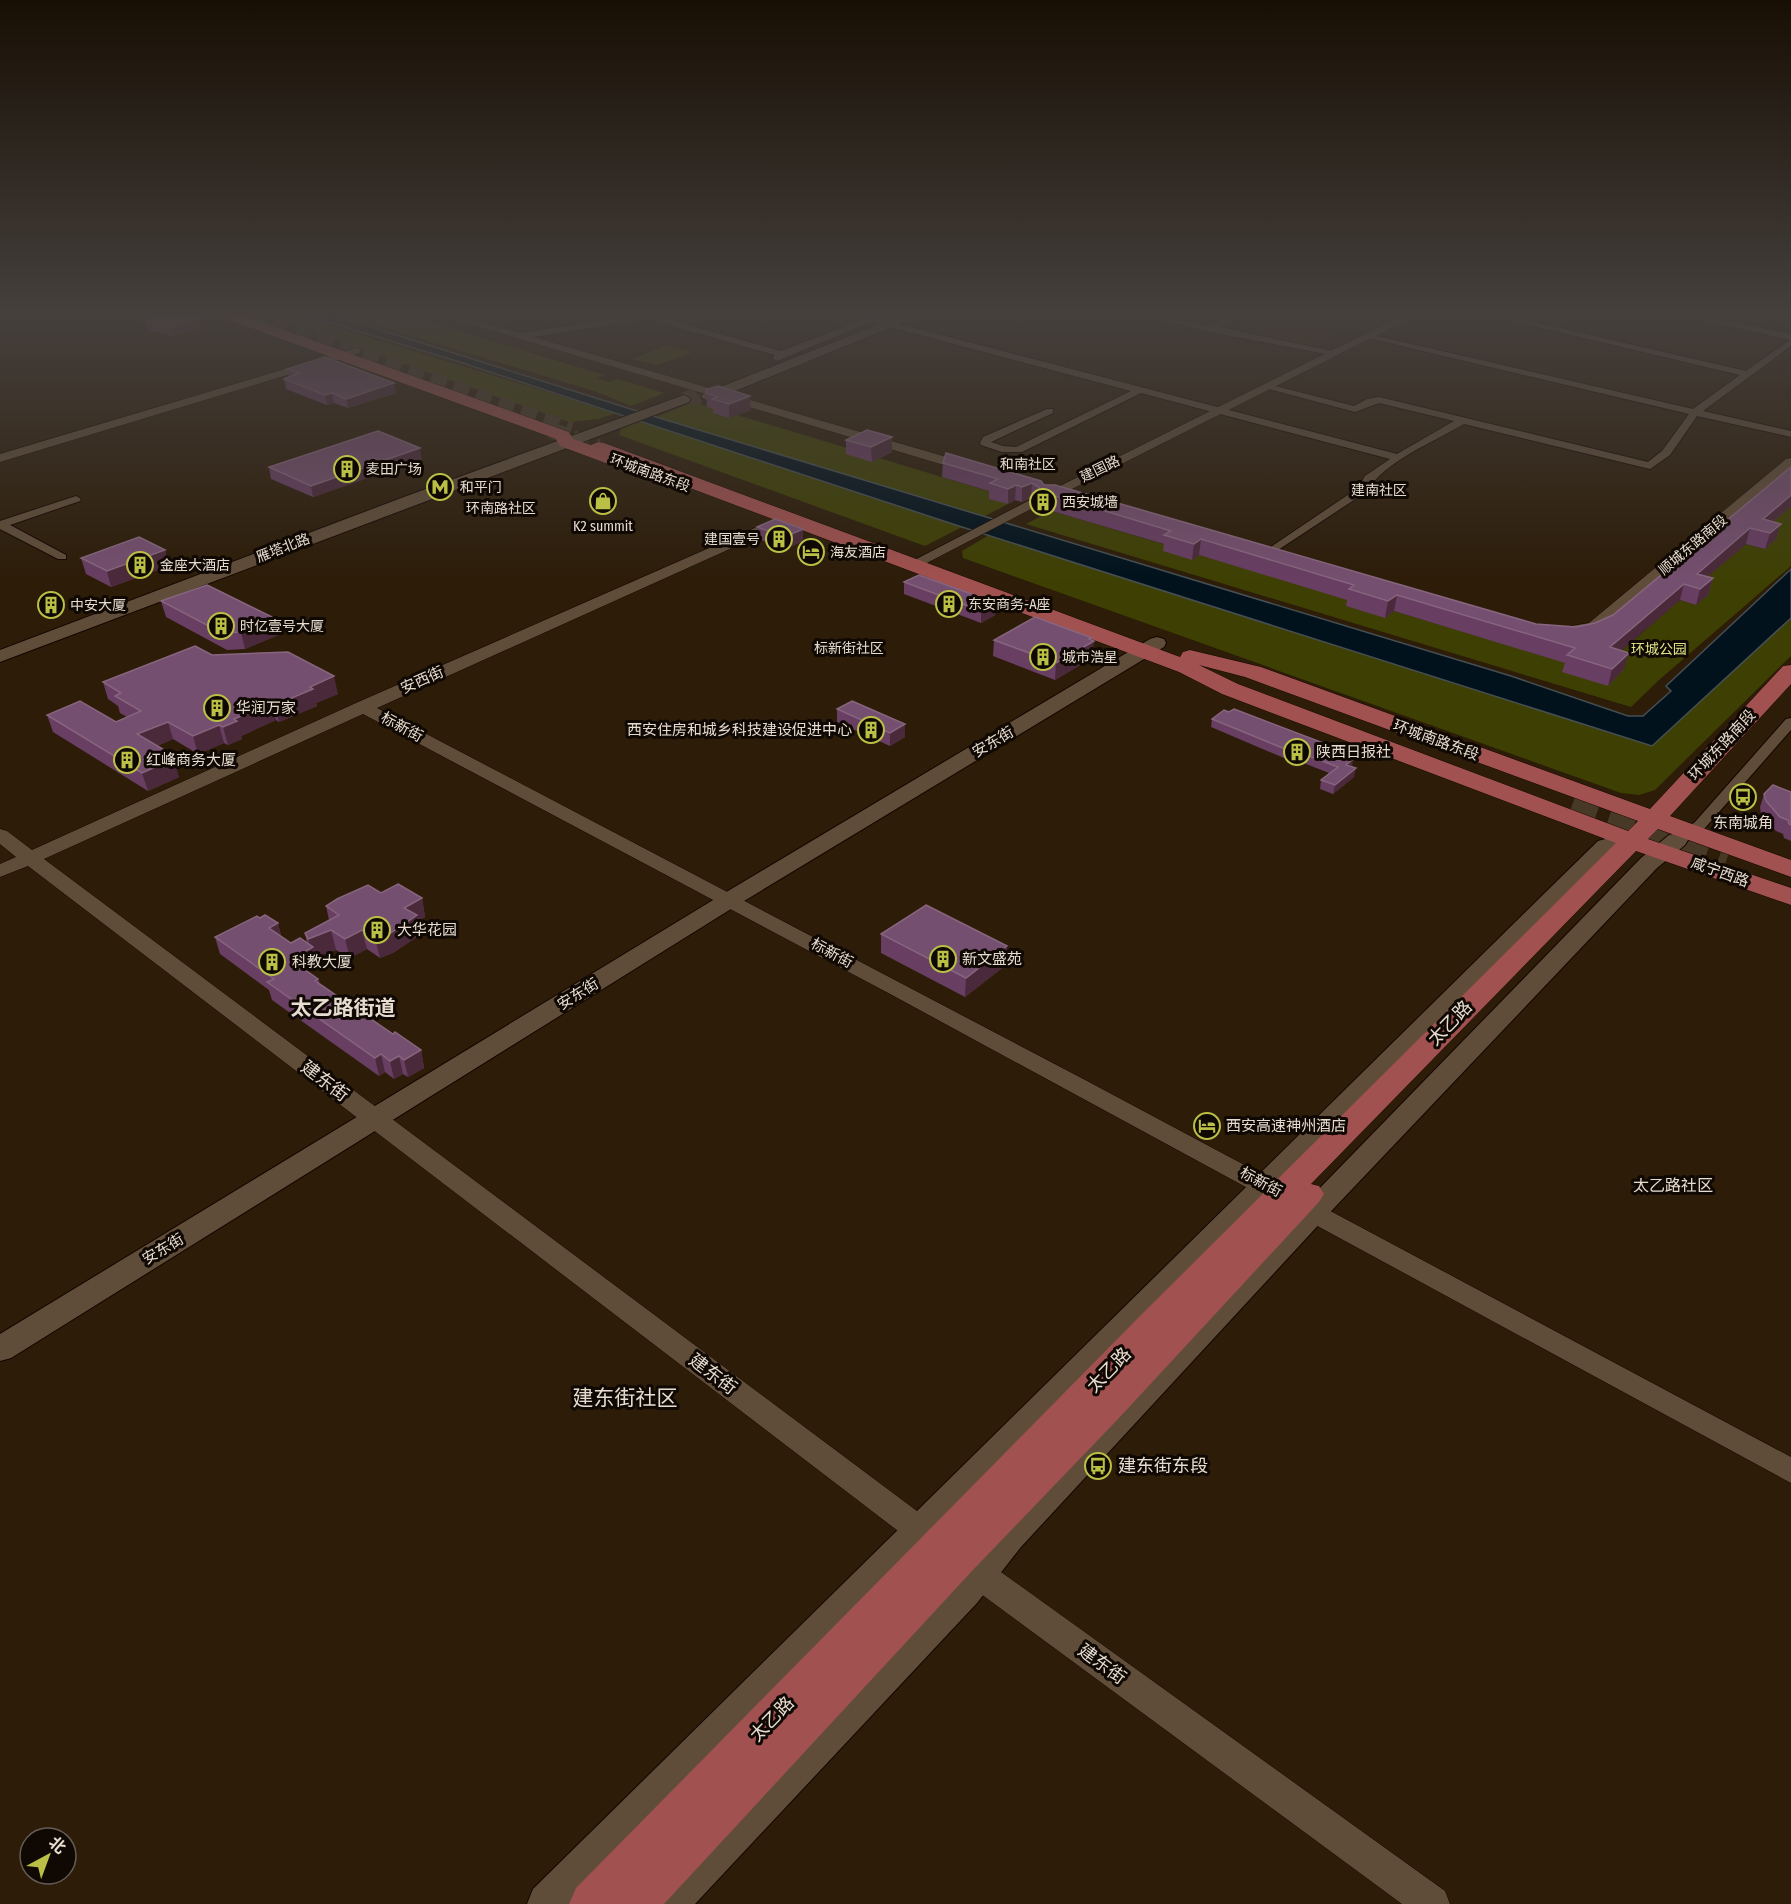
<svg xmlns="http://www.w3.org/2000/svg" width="1791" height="1904" font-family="'Fira Sans Condensed','Noto Sans SC',sans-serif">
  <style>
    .built { fill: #39240a }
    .green { fill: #3e4003 }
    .water { fill: #01121d; stroke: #464f53; stroke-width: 1.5 }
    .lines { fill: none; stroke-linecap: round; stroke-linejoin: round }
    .minor-tunnel { stroke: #483926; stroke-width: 10; stroke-dasharray: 10 4.5; stroke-linecap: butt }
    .secondary-tunnel { stroke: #483926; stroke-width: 14; stroke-dasharray: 14 7; stroke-linecap: butt }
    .primary-tunnel-far1 { stroke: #483926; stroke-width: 16; stroke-dasharray: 16 8; stroke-linecap: butt }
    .primary-tunnel { stroke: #483926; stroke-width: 26; stroke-dasharray: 26 13; stroke-linecap: butt }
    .minor-casing { stroke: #130600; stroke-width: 2 }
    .tertiary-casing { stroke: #130600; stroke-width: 1 }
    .secondary-casing { stroke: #130600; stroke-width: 2 }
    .primary-casing { stroke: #130600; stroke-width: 1 }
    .minor { fill: #604d39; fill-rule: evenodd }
    .tertiary { fill: #604d39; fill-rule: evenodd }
    .secondary { fill: #604d39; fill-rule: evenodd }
    .primary { fill: #a1514f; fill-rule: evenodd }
    .wall { fill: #683e63 }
    .shaded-wall { fill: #4a293a }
    .building { fill: #754f6f; stroke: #87657e; stroke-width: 1.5 }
    .labels { text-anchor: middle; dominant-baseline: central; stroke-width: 6; stroke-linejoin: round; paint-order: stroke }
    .far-neighbourhood-label { font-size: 14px; fill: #e7dcd0; stroke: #0f0803 }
    .far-poi-label { font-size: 14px; fill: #e7dcd0; stroke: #0f0803; text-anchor: start }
    .far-street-label { font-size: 14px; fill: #e7dcd0; stroke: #0f0803 }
    .far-park-label { font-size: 14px; fill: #dde385; stroke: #0f0803 }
    .street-label { font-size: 15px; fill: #e7dcd0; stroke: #0f0803 }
    .poi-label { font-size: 15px; fill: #e7dcd0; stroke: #0f0803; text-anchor: start }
    .neighbourhood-label { font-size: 16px; fill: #e7dcd0; stroke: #0f0803 }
    .near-street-label { font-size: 18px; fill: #e7dcd0; stroke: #0f0803 }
    .near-poi-label { font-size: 18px; fill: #e7dcd0; stroke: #0f0803; text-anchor: start }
    .district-label { font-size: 21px; font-weight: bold; fill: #e7dcd0; stroke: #0f0803 }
    .near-quarter-label { font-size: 21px; fill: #e7dcd0; stroke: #0f0803 }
  </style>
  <rect width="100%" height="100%" fill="#2c1c08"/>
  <path class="built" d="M1280 314 1310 321 1314 317 1302 314H1401L1367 332 1348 328 1308 346 1234 332 1266 316 1274 317Z"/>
  <path class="green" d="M262 314H291L616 413 599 419 569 422Z
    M339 314H402L604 375 596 378 609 382 618 379 664 393 631 406 594 391Z
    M668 345 693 352 658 365 632 359Z
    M693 402 720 410 729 418 737 415 854 450 871 462 879 458 998 494 1008 504 983 517 656 417Z
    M640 421 962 527 925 546 619 435 621 429Z
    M1791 506V566L1659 680 1631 707 1026 524 1051 511 1170 546 1192 559 1199 555 1356 601 1385 617 1394 611 1570 664H1606L1680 600 1696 605 1707 595 1692 590 1746 544 1765 549 1775 539 1758 535Z
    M989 535 1652 746 1791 618V656L1655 790 1639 795 1621 793 963 558 962 551Z"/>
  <path class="water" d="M302 314H330L656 417 1511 676 1628 716H1643L1671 691 1666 686 1791 569V618L1652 746 962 527 463 363Z"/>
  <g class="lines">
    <path class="minor-tunnel" d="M691 401 708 397"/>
    <path class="secondary-tunnel" d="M684 399 698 394"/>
    <path class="primary-tunnel-far1" d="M250 314 571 430
      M550 430 598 447"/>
    <path class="primary-tunnel" d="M1571 808 1725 864"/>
    <defs>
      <path id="minor" d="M644 314H657L656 316 781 351 862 320 846 314H861L1397 454 1454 421 1379 403 1355 412 1262 387 1267 384 1354 406 1367 399 1379 397 1648 462 1662 451 1689 414 1364 337 1368 334 1693 409 1740 375 1483 314H1499L1746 371 1790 340 1677 314H1694L1791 334V346L1703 411 1791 431V437L1697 416 1670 455 1650 469 1464 424C1432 443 1386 460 1366 492L1269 556 1263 553 1265 551 1358 488 1365 476 1390 459 1141 393 1022 452H1002L981 445 980 443 983 437 1047 409H1053V413L991 442 1003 446 1016 447 1131 391 871 322 777 361 772 358 775 355 647 319 520 339 516 336 520 333Z
        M1137 314C1161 314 1184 323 1208 325 1218 325 1229 314 1243 314L1220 327 1341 353 1336 356 1210 332Z
        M76 496 81 499 80 501 10 525 66 555V559H58L0 529V521Z
        M1791 718V730L1705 828 1686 841H1676L1673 838 1695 822 1786 719Z"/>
      <path id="tertiary" d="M437 314H454L974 465 976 468 969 472 964 471Z
        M1405 314H1419L1050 500 1045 501 1038 497Z
        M356 348 360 349V353L0 462V454Z
        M1791 458V469L1600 630 1571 632 1569 629 1571 626 1589 623 1786 459Z
        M1030 500 1037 504 1035 507 919 567 914 568 907 564Z
        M780 517 787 521 785 524 377 708 1087 1081 1791 1457V1483L892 995 363 714 44 859 941 1529 945 1538 941 1547 930 1551 919 1547 28 866 0 877V864L16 857 0 844V829L7 831 32 850 356 703Z
        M969 1554 980 1557 1445 1891 1450 1904H1402L958 1577 954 1567 958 1557Z"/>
      <path id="secondary" d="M905 314H923L713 400 708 401 701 397 703 394Z
        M684 395 691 399 689 402 0 662V650L404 497Z
        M1157 637 1164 639 1166 643 1164 647 739 904 11 1358 0 1361V1334L723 894 1150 639Z
        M1631 832 1639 834 1642 839 1639 844 1614 851 1569 895 577 1904H527L533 1889 1553 885 1598 841Z
        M1677 833 1685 835 1688 840 1685 845 1657 868 1336 1206 1021 1547 977 1603 695 1904H646L652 1889 951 1581 997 1525 1316 1192 1641 858 1669 835Z"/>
      <path id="primary" d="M219 314H240L569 432 573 439 591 445 598 442 604 443 1180 657 1183 652 1190 650 1261 667 1650 809 1783 666 1791 665V684L1670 816 1791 860V877L1658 829 1648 839 1791 888V905L1636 851 1311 1184 1319 1186 1324 1194 1319 1202 1119 1418 972 1571 664 1904H569L576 1888 1139 1317 1616 843 1222 694 1179 672 621 462 614 465 608 464 560 446 556 439 221 317ZM1199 665 1245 677 1638 821 1628 831 1238 684Z"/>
    </defs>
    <use href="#minor" class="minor-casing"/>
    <use href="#tertiary" class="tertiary-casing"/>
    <use href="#secondary" class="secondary-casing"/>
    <use href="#primary" class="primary-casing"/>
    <use href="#minor" class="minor"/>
    <use href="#tertiary" class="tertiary"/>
    <use href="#secondary" class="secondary"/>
    <use href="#primary" class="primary"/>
  </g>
  <path class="wall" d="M145 320 201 328 172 336 148 330Z
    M287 369 396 393 348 408 334 403 327 405 286 389 284 379 289 377Z
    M707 389 751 410 729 418 713 413V409L707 407 706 393Z
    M892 437V452L872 462 846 454V440Z
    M422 459 313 497 271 479 269 467Z
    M943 463 1044 485 1536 624 1576 627 1595 623 1613 615 1791 467V506L1773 522 1776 539 1765 549 1746 544 1707 577 1713 578 1708 595 1696 605 1680 600 1621 650 1624 669 1608 686 1562 672 1565 663 1394 611 1385 618 1346 606 1347 600 1199 555 1192 560 1163 551 1164 544 1038 507V502L1031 498 1022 502 1015 500 1008 504 989 499V491L942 477Z
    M757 527 803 541 785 549 758 539Z
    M165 550 169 566 111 587 86 574 81 558Z
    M904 582 996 603 995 615 981 623 904 594Z
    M161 601 274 618 278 635 245 649 227 650 166 617Z
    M1092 638V658L1055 680 993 656 994 640Z
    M212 655 338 694 316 703 317 706 279 722 276 720 241 736 242 739 228 745 224 743 198 754 173 739 157 746 167 755 179 777 148 791 53 732 47 715 116 722 127 717 120 713 118 706 108 699 103 682Z
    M837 709 905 724V737L890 746 837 722Z
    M1212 719 1352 754 1351 759 1354 777 1333 794 1320 789 1321 780 1329 773 1286 756 1284 758 1211 727Z
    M1791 792V841L1784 838 1783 834 1776 831 1761 815 1760 807 1764 794Z
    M381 893 422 898 425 917 419 921 421 934 393 953 380 958 367 949 350 958 336 950 315 957 317 964 307 971 318 979 320 983 393 1034 421 1050 424 1068 408 1077 403 1074 394 1079 385 1072 379 1076 272 1000 269 990 220 954 215 937 260 918 278 923 281 936 291 943H307L305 933 329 920 326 906Z
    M881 934 1007 946 1006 965 965 997 881 953Z"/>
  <path class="shaded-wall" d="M198 318 201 328 172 336 170 327Z
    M394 383 396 393 348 408 346 399Z
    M332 393 334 403 327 405 325 395Z
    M750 396 751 410 729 418V404Z
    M892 437V452L872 462 871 447Z
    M420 448 422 459 313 497 311 486Z
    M1032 483 1031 498 1022 502V487Z
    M1016 485 1015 500 1008 504V489Z
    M1791 495V506L1762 531 1763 519Z
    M1781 524 1776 539 1765 549 1770 533Z
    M1750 528 1746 544 1695 587 1697 574Z
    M803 529V541L785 549V537Z
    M1201 539 1199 555 1192 560 1194 544Z
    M165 550 169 566 111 587 107 571Z
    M1713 578 1708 595 1696 605 1700 589Z
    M1684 584 1680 600 1606 664 1610 647Z
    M1397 595 1394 611 1385 618 1388 601Z
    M996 603 995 615 981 623V611Z
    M274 618 278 635 245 649 241 632Z
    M1092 638 1091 642 1094 641 1092 658 1055 680 1056 663Z
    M1629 653 1624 669 1608 686 1612 669Z
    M334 676 338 694 316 703 317 706 279 722 275 705 310 687Z
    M272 703 276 720 241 736 242 739 228 745 223 727 234 719Z
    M168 722 173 739 142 752 137 734Z
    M905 724V737L890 746V733Z
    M219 725 224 743 198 754 193 736Z
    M1288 748 1286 756 1284 758 1285 749Z
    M166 751 169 761 174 759 179 777 148 791 142 773Z
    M1352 754 1350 762 1353 759 1352 768 1345 774 1347 757Z
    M1356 768 1354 777 1333 794 1335 785Z
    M422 898 425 917 419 921 421 934 393 953 380 958 375 938 404 908Z
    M278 923 282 940 269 928Z
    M331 930 336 950 315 957 317 964 296 978 291 960 310 949 308 939Z
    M362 930 367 949 350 958 345 939Z
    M1007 946 1006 965 965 997 966 978Z
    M421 1050 424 1068 408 1077 404 1060Z
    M381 1054 385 1072 379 1076 375 1058Z
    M399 1056 403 1074 394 1079 390 1061Z"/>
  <path class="building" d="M169 314H188L198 318 170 327 145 320Z
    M325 357 394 383 346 399 332 393 325 395 284 379 299 373 287 369Z
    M718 386 750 396 729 404 712 399 718 397 706 393 707 389Z
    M867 430 892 437 871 447 846 440Z
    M378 431 420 448 311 486 269 467Z
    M946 453 1041 481 1044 485H1055L1135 508 1536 624 1576 627 1595 623 1613 615 1791 467V495L1763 519 1781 524 1770 533 1750 528 1697 574 1713 578 1700 589 1684 584 1610 647 1629 653 1612 669 1567 655 1575 648 1397 595 1388 601 1349 589 1354 585 1201 539 1194 544 1164 535 1171 531 1039 491V487L1032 483 1022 487 1016 485 1008 489 990 483 998 479 943 463Z
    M775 519 803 529 785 537 757 527Z
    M139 537 165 550 107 571 81 558Z
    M919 575 996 603 981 611 904 582Z
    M207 585 274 618 241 632 222 633 161 601Z
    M1035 617 1092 638 1089 639 1094 641 1056 663 994 640Z
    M195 646 212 655 288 652 334 676 310 687 313 689 275 705 272 703 234 719 237 721 223 727 219 725 193 736 168 722 137 734 166 751 164 753 174 759 142 773 47 715 80 701 116 722 141 711 115 696 121 693 103 682Z
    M852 701 905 724 890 733 837 709Z
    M1234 709 1352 754 1347 757 1353 759 1346 765 1356 768 1335 785 1321 780 1338 767 1288 748 1285 749 1212 719 1224 710 1229 712Z
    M1773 785 1791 792V825L1789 824 1788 820 1780 817 1766 801 1764 794Z
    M398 884 422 898 404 908 417 915 389 934 375 938 362 930 345 939 331 930 308 939 305 933 339 915 326 906 337 899 368 885 381 893Z
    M926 905 1007 946 966 978 881 934Z
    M265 915 278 923 269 928 291 943 300 938 313 947 291 960 318 979 315 981 393 1034 395 1032 421 1050 404 1060 399 1056 390 1061 381 1054 375 1058 267 982 274 979 215 937 257 916 260 918Z"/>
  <linearGradient id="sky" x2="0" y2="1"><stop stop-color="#180f04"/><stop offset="0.54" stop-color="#45403d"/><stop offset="1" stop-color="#45403d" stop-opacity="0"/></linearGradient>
  <rect width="1791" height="581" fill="url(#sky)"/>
  <defs>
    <symbol id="building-ring" viewBox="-11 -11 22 22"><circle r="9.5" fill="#0f0803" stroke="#bac045" stroke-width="1.5"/><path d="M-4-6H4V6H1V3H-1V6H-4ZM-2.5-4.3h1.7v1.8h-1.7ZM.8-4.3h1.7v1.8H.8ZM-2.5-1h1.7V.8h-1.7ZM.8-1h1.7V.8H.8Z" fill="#bac045"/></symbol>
    <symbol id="metro-ring" viewBox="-11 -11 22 22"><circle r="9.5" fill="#0f0803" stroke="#bac045" stroke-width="1.5"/><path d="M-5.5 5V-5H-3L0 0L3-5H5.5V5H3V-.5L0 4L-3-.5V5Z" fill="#bac045"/></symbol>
    <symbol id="shop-ring" viewBox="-11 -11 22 22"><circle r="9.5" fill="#0f0803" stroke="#bac045" stroke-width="1.5"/><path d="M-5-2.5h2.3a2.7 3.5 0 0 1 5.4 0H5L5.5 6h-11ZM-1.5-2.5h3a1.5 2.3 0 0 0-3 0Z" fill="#bac045"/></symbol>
    <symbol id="hotel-ring" viewBox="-11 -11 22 22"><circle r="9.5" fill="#0f0803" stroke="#bac045" stroke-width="1.5"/><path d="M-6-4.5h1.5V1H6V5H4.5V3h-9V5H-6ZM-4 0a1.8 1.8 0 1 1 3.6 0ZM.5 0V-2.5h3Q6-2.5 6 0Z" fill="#bac045"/></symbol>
    <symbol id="bus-ring" viewBox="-11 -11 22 22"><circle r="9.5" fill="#0f0803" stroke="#bac045" stroke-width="1.5"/><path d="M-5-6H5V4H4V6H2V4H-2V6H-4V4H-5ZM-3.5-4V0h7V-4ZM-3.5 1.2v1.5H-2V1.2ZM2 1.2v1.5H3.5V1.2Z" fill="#bac045"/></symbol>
  </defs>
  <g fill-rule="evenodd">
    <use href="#building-ring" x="332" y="454" width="30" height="30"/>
    <use href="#metro-ring" x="425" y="472" width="30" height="30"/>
    <use href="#shop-ring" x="588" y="486" width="30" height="30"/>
    <use href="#building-ring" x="1028" y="487" width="30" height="30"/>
    <use href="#building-ring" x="764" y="524" width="30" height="30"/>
    <use href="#hotel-ring" x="796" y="537" width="30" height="30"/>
    <use href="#building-ring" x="125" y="550" width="30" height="30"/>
    <use href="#building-ring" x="934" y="589" width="30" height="30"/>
    <use href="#building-ring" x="36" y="590" width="30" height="30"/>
    <use href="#building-ring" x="206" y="611" width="30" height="30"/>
    <use href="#building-ring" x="1028" y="642" width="30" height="30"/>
    <use href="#building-ring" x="202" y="693" width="30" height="30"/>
    <use href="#building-ring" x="856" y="715" width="30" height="30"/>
    <use href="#building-ring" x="1282" y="737" width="30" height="30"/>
    <use href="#building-ring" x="112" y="745" width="30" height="30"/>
    <use href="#bus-ring" x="1728" y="782" width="30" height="30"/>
    <use href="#building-ring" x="362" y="915" width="30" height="30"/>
    <use href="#building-ring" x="928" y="944" width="30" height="30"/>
    <use href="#building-ring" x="257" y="947" width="30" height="30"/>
    <use href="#hotel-ring" x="1192" y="1111" width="30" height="30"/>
    <use href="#bus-ring" x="1083" y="1451" width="30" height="30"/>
  </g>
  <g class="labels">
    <g class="far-neighbourhood-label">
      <text x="1028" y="464">和南社区</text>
      <text x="1379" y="490">建南社区</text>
      <text x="501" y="508">环南路社区</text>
      <text x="849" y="648">标新街社区</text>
    </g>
    <g class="far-poi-label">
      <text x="366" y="469">麦田广场</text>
      <text x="460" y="487">和平门</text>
      <text x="1062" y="502">西安城墙</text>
      <text x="603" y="526" text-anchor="middle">K2 summit</text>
      <text x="760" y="539" text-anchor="end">建国壹号</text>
      <text x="830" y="552">海友酒店</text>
      <text x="160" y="565">金座大酒店</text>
      <text x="968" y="604">东安商务-A座</text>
      <text x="70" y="605">中安大厦</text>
      <text x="240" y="626">时亿壹号大厦</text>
      <text x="1062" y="657">城市浩星</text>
    </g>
    <g class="far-street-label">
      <text transform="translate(1100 469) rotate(-26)">建国路</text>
      <text transform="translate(650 473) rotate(20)">环城南路东段</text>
      <text transform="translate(1693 545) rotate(-40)">顺城东路南段</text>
      <text transform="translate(283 548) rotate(-21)">雁塔北路</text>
    </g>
    <g class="far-park-label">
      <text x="1659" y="649">环城公园</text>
    </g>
    <g class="street-label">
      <text transform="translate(422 680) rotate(-24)">安西街</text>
      <text transform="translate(402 727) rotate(28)">标新街</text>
      <text transform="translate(1436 740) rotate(20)">环城南路东段</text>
      <text transform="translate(993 742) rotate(-31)">安东街</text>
      <text transform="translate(1722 745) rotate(-47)">环城东路南段</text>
      <text transform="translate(1720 872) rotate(20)">咸宁西路</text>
      <text transform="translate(832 953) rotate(28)">标新街</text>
      <text transform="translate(578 994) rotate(-32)">安东街</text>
      <text transform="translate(1261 1182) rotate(28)">标新街</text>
      <text transform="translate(163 1249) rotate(-31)">安东街</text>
    </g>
    <g class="poi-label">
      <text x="236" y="708">华润万家</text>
      <text x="852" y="730" text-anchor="end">西安住房和城乡科技建设促进中心</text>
      <text x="1316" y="752">陕西日报社</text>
      <text x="146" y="760">红峰商务大厦</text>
      <text x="1743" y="823" text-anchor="middle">东南城角</text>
      <text x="397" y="930">大华花园</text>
      <text x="962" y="959">新文盛苑</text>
      <text x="292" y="962">科教大厦</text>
      <text x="1226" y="1126">西安高速神州酒店</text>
    </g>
    <g class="neighbourhood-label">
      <text x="1673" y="1185">太乙路社区</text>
    </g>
    <g class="near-street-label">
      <text transform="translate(1450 1023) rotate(-46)">太乙路</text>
      <text transform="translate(325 1081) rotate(37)">建东街</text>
      <text transform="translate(1109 1370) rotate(-46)">太乙路</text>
      <text transform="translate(713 1374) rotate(37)">建东街</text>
      <text transform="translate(1102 1664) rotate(36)">建东街</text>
      <text transform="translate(772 1719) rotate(-46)">太乙路</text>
    </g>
    <g class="near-poi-label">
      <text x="1118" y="1466">建东街东段</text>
    </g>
    <g class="district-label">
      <text x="343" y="1008">太乙路街道</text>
    </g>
    <g class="near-quarter-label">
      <text x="625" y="1398">建东街社区</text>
    </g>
  </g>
  <g transform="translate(48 1856) rotate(41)"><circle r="28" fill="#0f0803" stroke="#655d55" stroke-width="1.5"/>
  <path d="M0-4.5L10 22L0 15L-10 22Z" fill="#bac045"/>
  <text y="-9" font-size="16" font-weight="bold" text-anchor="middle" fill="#e7dcd0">北</text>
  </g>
</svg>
